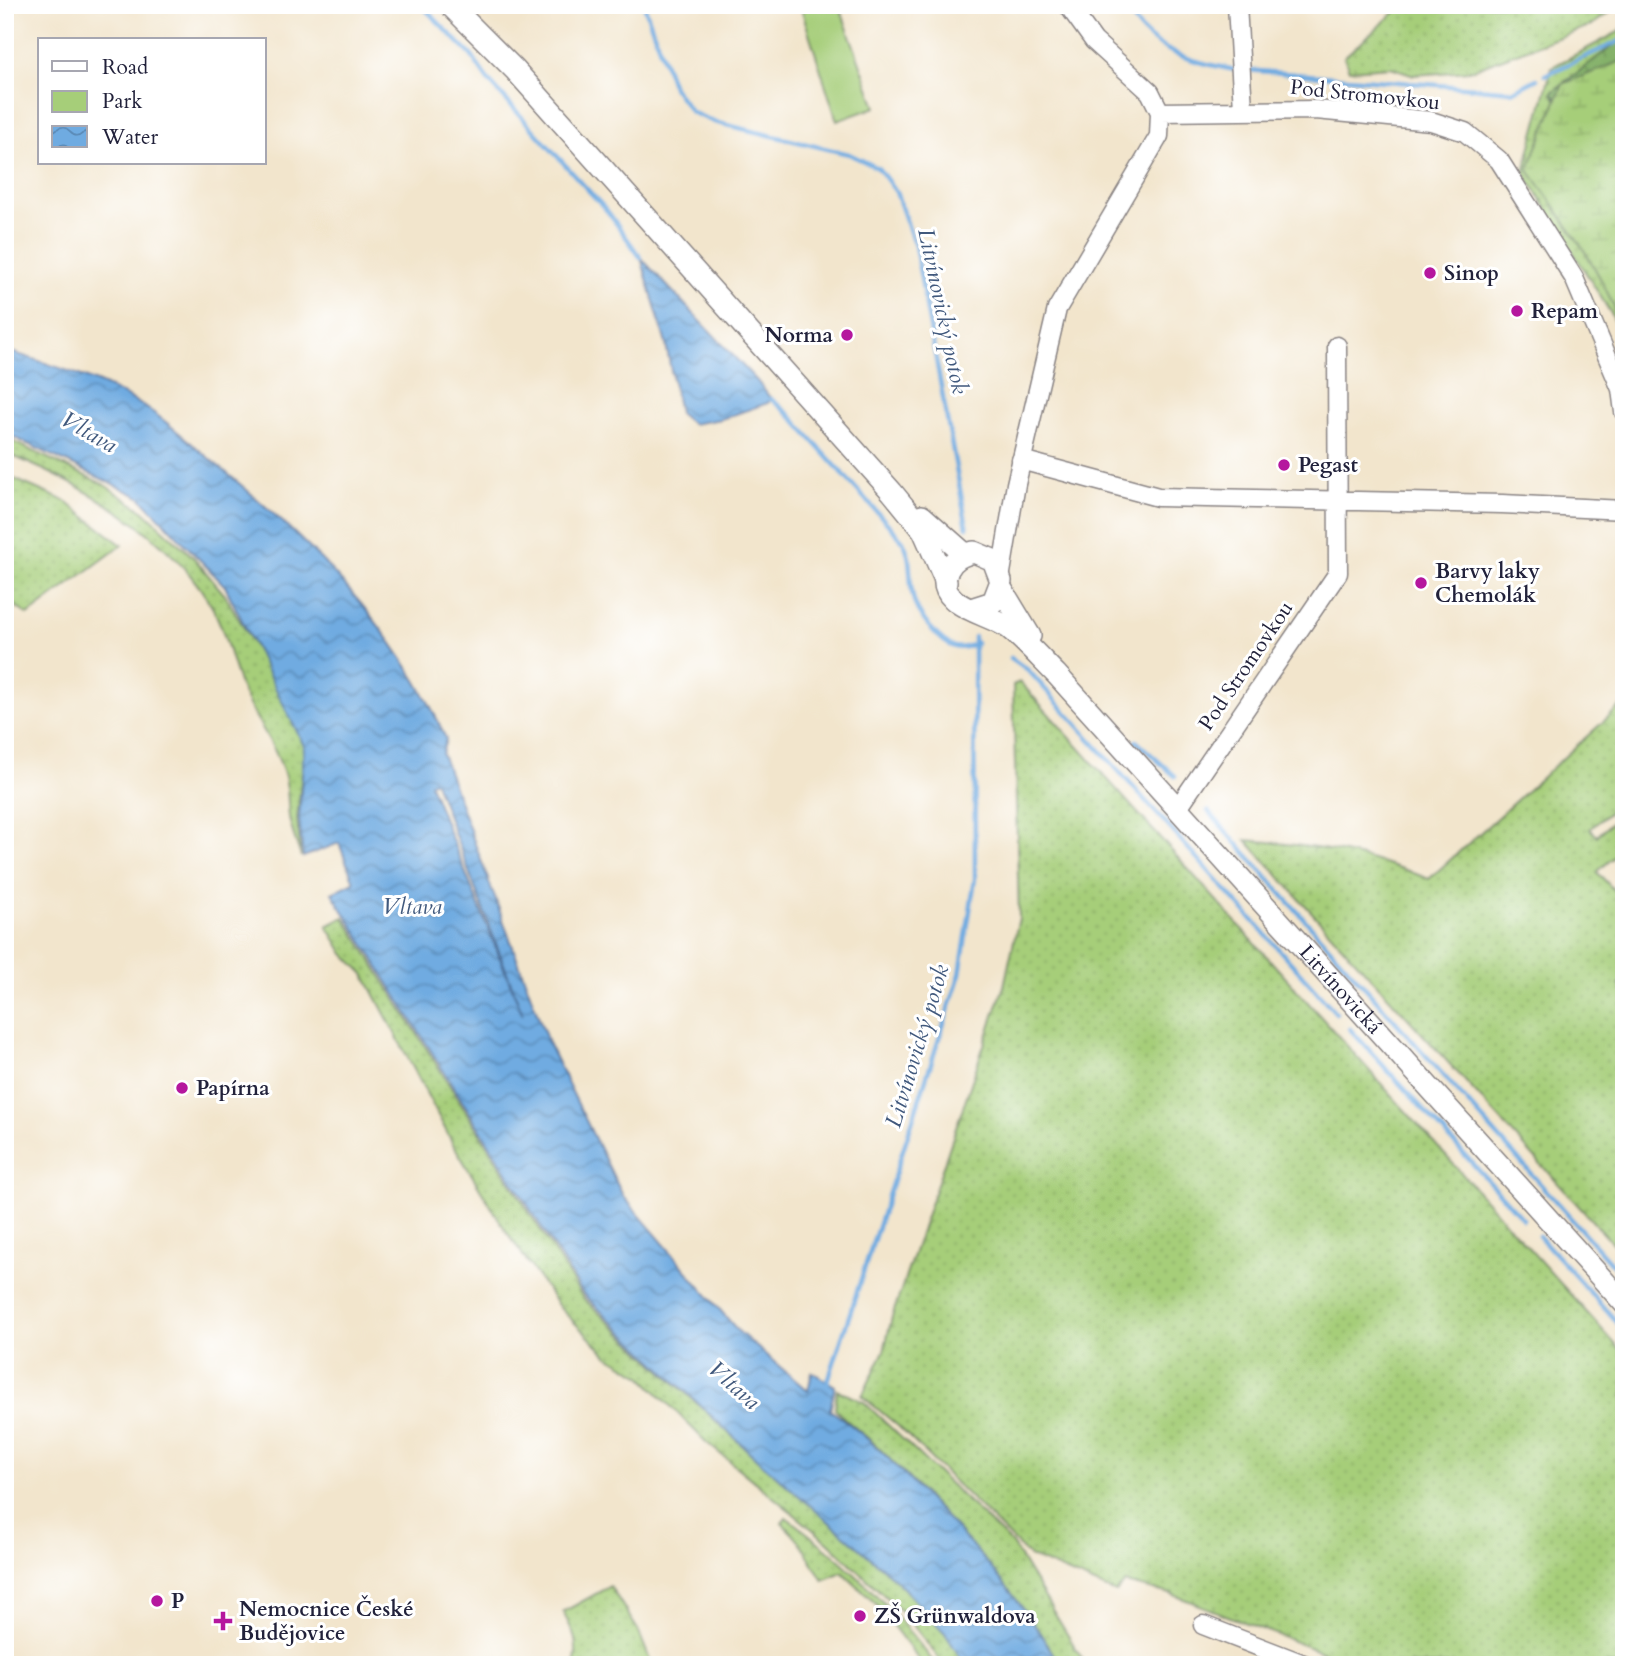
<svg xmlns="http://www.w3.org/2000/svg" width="1629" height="1670" font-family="Cardo,serif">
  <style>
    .green { fill: url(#green-dots); stroke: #64785a; stroke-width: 2 }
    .forest { fill: url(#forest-crowns); stroke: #536a52; stroke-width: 2 }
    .wetland { fill: url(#wetland-marsh); stroke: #64785a; stroke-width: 2 }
    .pitch { fill: #a6ce79; stroke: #64785a; stroke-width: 2 }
    .water { fill: url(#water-waves); stroke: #48668e; stroke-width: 2; fill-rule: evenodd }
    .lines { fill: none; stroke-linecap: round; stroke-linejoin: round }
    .stream { stroke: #6fabe1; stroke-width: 4.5 }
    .minor-casing { stroke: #8a8484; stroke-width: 21 }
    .major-casing { stroke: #8a8484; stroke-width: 24 }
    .minor { stroke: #fff; stroke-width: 18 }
    .major { stroke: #fff; stroke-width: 21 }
    .poi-dot { fill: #b5179e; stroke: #fff; stroke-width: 2.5 }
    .labels { text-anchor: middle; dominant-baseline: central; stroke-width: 6; stroke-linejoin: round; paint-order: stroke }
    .street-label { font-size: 21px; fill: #22223b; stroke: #fff }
    .poi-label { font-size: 21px; font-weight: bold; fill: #22223b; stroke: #fff; text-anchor: start }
    .water-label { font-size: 23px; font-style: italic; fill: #41597d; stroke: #fff }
  </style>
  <defs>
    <pattern id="green-dots" width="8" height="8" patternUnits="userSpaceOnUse" patternTransform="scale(1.75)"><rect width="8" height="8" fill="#a6ce79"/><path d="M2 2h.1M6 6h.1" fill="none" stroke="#8fb16a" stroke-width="1.8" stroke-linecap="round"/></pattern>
    <pattern id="forest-crowns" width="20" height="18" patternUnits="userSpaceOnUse" patternTransform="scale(1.75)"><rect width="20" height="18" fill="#84b169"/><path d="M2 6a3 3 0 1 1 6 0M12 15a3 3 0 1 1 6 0" fill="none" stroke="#6c9058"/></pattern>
    <pattern id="wetland-marsh" width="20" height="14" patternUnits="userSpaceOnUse" patternTransform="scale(1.75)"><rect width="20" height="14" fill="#a6ce79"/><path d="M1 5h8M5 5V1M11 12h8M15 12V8" fill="none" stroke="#8fb16a"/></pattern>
    <pattern id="water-waves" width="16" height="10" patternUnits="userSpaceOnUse" patternTransform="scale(1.75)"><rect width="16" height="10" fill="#6fabe1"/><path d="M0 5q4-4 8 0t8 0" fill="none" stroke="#5b8bb8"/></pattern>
  </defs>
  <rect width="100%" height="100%" fill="#fff"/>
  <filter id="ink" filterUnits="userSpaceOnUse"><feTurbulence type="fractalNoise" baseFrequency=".0143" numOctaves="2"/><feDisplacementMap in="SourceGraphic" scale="14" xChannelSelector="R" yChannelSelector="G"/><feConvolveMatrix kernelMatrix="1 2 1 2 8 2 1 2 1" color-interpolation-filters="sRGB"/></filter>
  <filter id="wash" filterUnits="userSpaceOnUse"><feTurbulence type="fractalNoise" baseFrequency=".00686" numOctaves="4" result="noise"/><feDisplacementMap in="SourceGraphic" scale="28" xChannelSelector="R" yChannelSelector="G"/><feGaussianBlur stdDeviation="1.57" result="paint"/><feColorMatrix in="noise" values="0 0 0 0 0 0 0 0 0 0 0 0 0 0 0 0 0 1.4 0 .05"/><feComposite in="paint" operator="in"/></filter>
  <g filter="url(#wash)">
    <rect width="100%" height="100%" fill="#f2e5cc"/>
    <path class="green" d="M1403 5H1619L1592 25 1468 71 1414 75 1391 67 1349 70 1344 57Z
      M1624 29V357L1613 317 1524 172 1552 67Z
      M5 438 103 484 144 511 193 557 225 595 282 694 305 745 297 819 301 857C297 844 291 830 289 817 287 800 289 786 283 770 273 742 256 720 244 695 231 666 227 633 211 605 168 531 82 484 5 453Z
      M5 475 65 501 122 545 28 615 5 599Z
      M1020 682 1624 1354V1665H1355L1171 1594 1125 1583 1116 1593 1029 1556 898 1426 862 1396 884 1351 892 1317 1004 986 1019 918 1013 685Z
      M1624 703V799L1590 829 1597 836 1624 812V848L1597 872 1624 901V981L1619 985 1624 990V1256L1246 840C1312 845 1368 854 1429 879Z
      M344 917 583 1298 759 1461 895 1579 945 1633 965 1665H944L905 1615 828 1542 706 1442 640 1375 608 1356 560 1308 506 1231 453 1144 364 974 344 954 327 926Z
      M837 1390 864 1402 1012 1544 1086 1665H1060C1012 1582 946 1516 879 1448 865 1434 848 1424 835 1409Z
      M786 1517C844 1559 893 1608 936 1665H923L876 1604 842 1572 823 1580 798 1539 782 1523Z
      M610 1586 638 1630 652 1665H574C580 1644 573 1631 563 1612Z"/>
    <path class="forest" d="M1624 37V92L1567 118 1552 92Z"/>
    <path class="wetland" d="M1624 60V335C1606 274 1564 220 1528 169L1563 84Z"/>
    <path class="pitch" d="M800 5H839L876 107 837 121Z"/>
    <path class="water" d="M641 258 757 381 771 399 768 403 721 419 692 424 679 413 666 344Z
      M5 350C55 366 107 381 151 411 170 424 187 440 205 455 299 531 398 625 446 739L442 754 549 1045 623 1196 738 1331 808 1391 812 1372 835 1386 830 1410C863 1432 891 1460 918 1489 972 1543 1021 1598 1060 1665H965L945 1633 895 1579 759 1461 584 1295 332 893 354 882 339 843 303 857 299 819 304 746 225 586 140 497 5 433ZM432 781 435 782 523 1015 443 817 430 784Z"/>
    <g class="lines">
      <path class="stream" d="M421 5 471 55 488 80 608 212 641 258
        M644 5 673 87 691 112 714 122 849 154 878 168 896 192 915 246 967 527
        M1126 5C1145 51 1190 61 1235 70
        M1245 70 1514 91 1537 79
        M1545 75 1624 39
        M771 399 789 414 903 541C914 562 907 583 915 604 920 618 941 643 955 647 963 649 969 646 976 643
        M1011 658 1028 670 1336 1013
        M1133 744 1136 741 1175 776
        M1208 811 1624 1278
        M1350 1029 1523 1219
        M1539 1236 1624 1330
        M827 1384 960 974 975 879 974 637"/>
    </g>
  </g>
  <g filter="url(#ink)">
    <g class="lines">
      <defs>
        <path id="minor" d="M1237 5 1243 109
          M1160 112 1316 110 1431 121 1465 132 1499 160 1574 278 1621 389 1624 412
          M1021 460 1158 497 1502 504 1624 510
          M1001 573 1016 484 1057 309 1159 136 1160 112 1150 92 1094 41 1068 5
          M1177 809 1338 573 1337 346
          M1203 1625 1306 1665"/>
        <g id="major">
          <path d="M450 5 515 70 892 492 923 530 946 582"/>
          <path d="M922 516 965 554"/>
          <path d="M1001 588 1030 636"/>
          <path id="s1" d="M971 609 993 602 1001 581 993 560 974 552C962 555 953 559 948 570 931 607 991 613 1010 629 1027 643 1042 660 1057 675L1624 1303"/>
        </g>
      </defs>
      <use href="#minor" class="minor-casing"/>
      <use href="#major" class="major-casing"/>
      <use href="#minor" class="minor"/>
      <use href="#major" class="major"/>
    </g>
  </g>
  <g class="poi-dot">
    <circle cx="1430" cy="273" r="7"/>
    <circle cx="1517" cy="311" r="7"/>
    <circle cx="847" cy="335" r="7"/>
    <circle cx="1284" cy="465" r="7"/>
    <circle cx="1421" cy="583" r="7"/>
    <circle cx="182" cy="1088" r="7"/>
    <circle cx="157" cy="1601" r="7"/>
    <circle cx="860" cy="1616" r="7"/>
    <path d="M219.5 1610.5h7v7h7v7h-7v7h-7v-7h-7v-7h7z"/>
  </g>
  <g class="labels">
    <g class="street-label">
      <text transform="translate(1365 95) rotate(6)">Pod Stromovkou</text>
      <text transform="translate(1246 666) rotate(-56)">Pod Stromovkou</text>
      <text stroke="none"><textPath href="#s1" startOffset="707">Litvínovická</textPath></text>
    </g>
    <g class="poi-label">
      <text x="1444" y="273">Sinop</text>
      <text x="1531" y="311">Repam</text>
      <text x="833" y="335" text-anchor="end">Norma</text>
      <text x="1298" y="465">Pegast</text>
      <text x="1435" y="571">Barvy laky<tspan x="1435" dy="24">Chemolák</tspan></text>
      <text x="196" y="1088">Papírna</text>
      <text x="171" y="1601">P</text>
      <text x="239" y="1609">Nemocnice České<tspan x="239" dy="24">Budějovice</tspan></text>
      <text x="874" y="1616">ZŠ Grünwaldova</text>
    </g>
    <g class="water-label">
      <text transform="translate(943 311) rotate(78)">Litvínovický potok</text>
      <text transform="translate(89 432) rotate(30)">Vltava</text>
      <text x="412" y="906">Vltava</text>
      <text transform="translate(917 1046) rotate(-73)">Litvínovický potok</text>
      <text transform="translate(734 1385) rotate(42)">Vltava</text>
    </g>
  </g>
  <rect width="1629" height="1670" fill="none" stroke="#fff" stroke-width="28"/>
  <rect x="38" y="38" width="228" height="126" fill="#ffffff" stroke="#a7a7b1" stroke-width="2"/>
  <rect x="52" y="61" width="35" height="10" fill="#ffffff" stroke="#a7a7b1" stroke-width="2"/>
  <text x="102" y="74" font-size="21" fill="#22223b">Road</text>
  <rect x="52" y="91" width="35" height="21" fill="#a6ce79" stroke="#a7a7b1" stroke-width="2"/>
  <text x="102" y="108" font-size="21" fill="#22223b">Park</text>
  <rect x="52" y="126" width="35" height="21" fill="url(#water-waves)" stroke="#a7a7b1" stroke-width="2"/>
  <text x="102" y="144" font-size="21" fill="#22223b">Water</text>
</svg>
